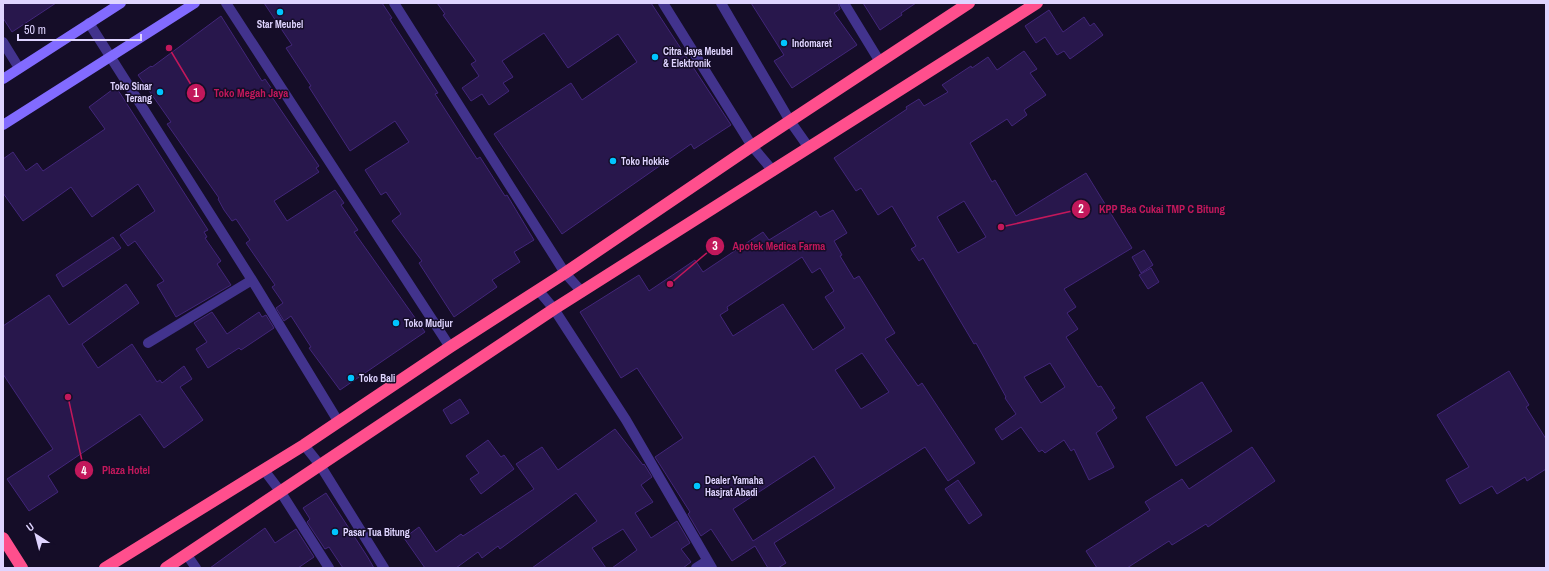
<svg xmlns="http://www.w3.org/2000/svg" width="1549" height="571" font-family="'Archivo Narrow',sans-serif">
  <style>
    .building { fill: #28174c; stroke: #42267a; fill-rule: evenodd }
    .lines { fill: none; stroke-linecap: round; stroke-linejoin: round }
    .street { stroke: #42338d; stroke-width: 10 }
    .secondary { stroke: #826bff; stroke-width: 10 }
    .highway { stroke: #ff4f8d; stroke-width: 12 }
    .poi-dot { fill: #00c5ff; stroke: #150d28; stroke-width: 1.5 }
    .labels { text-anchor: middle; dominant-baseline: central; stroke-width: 3; stroke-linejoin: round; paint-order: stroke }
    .poi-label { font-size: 10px; font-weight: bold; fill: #dfd4ff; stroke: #150d28; text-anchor: start }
    .leader { fill: none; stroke: #c2185b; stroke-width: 1.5 }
    .callout-dot { fill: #c2185b; stroke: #150d28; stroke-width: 1.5 }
    .mark-label { font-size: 12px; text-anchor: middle; font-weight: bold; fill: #fff }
    .callout-label { font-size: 11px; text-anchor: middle; font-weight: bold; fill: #c2185b; stroke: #150d28; stroke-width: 3; stroke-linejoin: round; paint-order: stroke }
  </style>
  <rect width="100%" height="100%" fill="#150d28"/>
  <path class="building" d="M3 3H56L12 32 3 18Z
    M264 3H382L392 18 390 19 438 93 435 94 477 159 480 157 505 196 507 195 534 240 514 252 520 262 492 280 497 287 454 317 419 263 422 261 392 221 401 214 386 192 381 195 365 170 409 142 395 121 350 151 309 87 311 86 286 48 292 45Z
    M437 3H651L731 125 694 149 691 144 562 234 494 134 571 83 582 100 637 62 618 34 568 68 544 33 502 61 513 77 503 83 509 91 489 105 482 94 471 101 462 88 479 76 471 64 476 61 443 15 445 14Z
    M751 3H838L840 9 834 13 857 45 792 88 774 61 784 55Z
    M863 3H916L901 13 902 15 880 30Z
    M1049 10 1063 32 1084 17 1090 26 1094 23 1103 35 1070 59 1064 51 1057 55 1045 37 1036 43 1025 26Z
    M221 16 262 81 265 79 276 95 272 97 319 166 316 168 319 172 274 201 287 221 335 190 344 203 341 205 358 230 354 232 425 332 340 390 309 348 311 347 291 316 284 321 276 308 283 303 272 287 275 285 246 243 250 240 236 219 232 221 224 210 218 199 219 198 167 124 171 122 138 75 151 66 152 67Z
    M1024 51 1037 69 1030 73 1046 95 1024 110 1027 115 1012 126 1007 119 970 143 992 182 995 180 1016 216 1086 173 1132 248 1064 289 1076 307 1067 313 1078 329 1066 337 1098 387 1101 386 1115 408 1112 410 1117 418 1096 433 1114 467 1089 480 1074 449 1071 451 1064 440 1045 453 1042 450 1039 452 1021 427 1002 440 995 429 1016 414 1005 398 1006 397 976 343 974 344 923 258 919 261 911 249 916 246 892 206 878 215 861 188 856 191 834 158 907 109 906 107 919 99 924 106 948 92 942 85 971 66 972 68 988 57 997 70ZM964 201 986 237 958 253 937 217ZM1050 363 1065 387 1041 403 1024 377Z
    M116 87 208 230 204 232 207 237 205 238 221 261 217 264 231 285 176 317 157 285 164 281 135 241 128 246 120 235 155 211 138 184 92 217 71 187 23 221 3 193V159L13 152 26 171 37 163 43 171 105 129 89 107Z
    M833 210 847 233 834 241 842 255 840 256 854 279 859 276 895 333 885 339 918 386 922 383 975 463 948 481 925 447 774 543 786 563 778 568H768L755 546 732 561 711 529 701 536 688 514 690 512 655 457 683 438 637 368 621 378 580 312 639 275 649 291 695 260 703 272 763 232 769 240 816 211 820 217ZM802 257 812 273 820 268 834 291 825 297 845 328 813 350 783 304 733 336 720 315 728 310 727 307ZM862 353 889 392 861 409 835 370ZM814 456 835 488 753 541 733 509Z
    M113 237 121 248 63 287 56 275Z
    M1144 250 1153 265 1141 273 1132 257Z
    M1151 268 1159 282 1148 289 1139 275Z
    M126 284 139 303 82 344 98 368 132 344 157 382 160 380 162 383 184 366 192 379 180 387 203 420 164 448 140 414 48 476 58 492 29 511 7 479 53 449 3 374V326L49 295 69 325Z
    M212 312 227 334 259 312 262 317 266 315 274 328 241 350 239 348 208 368 196 349 207 342 194 323Z
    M1509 371 1529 405 1526 407 1546 439V469L1527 481 1525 477 1497 494 1492 486 1460 504 1446 480 1469 467 1437 415Z
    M1202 382 1232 431 1176 466 1146 417Z
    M460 399 469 413 451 424 443 410Z
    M615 429 643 465 644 464 652 477 641 485 653 502 635 513 651 538 677 521 690 543 681 549 691 562 683 568H612L637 550 623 529 592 548 606 568H532L597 521 576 493 500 549 498 546 482 558 478 552 456 568H425L404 538 419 527 436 552 461 534 463 536 534 489 516 464 542 447 558 470Z
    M488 440 501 457 504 455 514 469 481 494 470 479 479 473 466 456Z
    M1252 447 1275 481 1208 527 1206 524 1172 545 1169 541 1127 568H1097L1086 551 1150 510 1145 502 1182 479 1189 489Z
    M958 480 982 515 969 524 945 489Z
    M326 493 367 556 374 568H343L329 547 325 549 307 522 310 519 303 508Z
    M265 528 275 543 296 529 314 557 298 568H210Z"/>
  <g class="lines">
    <path class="street" d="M226 3 450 347
      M394 3 565 273 582 292
      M663 3 752 146 773 171
      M721 3 790 121 809 148
      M844 3 880 62
      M89 23 252 280 338 421
      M3 42 19 68
      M539 291 554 309 626 420 712 568
      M148 343 252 280
      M304 445 320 465 384 568
      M264 470 280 491 329 568
      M187 555 196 568
      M696 568 707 561"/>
    <path class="secondary" d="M3 79 121 3
      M3 125 195 3"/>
    <path class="highway" d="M3 538 22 568
      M105 568 304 445 450 347 565 273 752 146 969 3
      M166 568 554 309 1037 3"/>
  </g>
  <g class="poi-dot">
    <circle cx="280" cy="12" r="4"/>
    <circle cx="784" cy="43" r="4"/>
    <circle cx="655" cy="57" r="4"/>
    <circle cx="160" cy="92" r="4"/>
    <circle cx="613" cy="161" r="4"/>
    <circle cx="396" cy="323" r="4"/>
    <circle cx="351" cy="378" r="4"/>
    <circle cx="697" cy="486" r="4"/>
    <circle cx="335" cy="532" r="4"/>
  </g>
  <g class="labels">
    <g class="poi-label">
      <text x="280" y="24" text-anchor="middle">Star Meubel</text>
      <text x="792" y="43">Indomaret</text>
      <text x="663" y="51">Citra Jaya Meubel<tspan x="663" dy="12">&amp; Elektronik</tspan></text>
      <text x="152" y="86" text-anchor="end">Toko Sinar<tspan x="152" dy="12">Terang</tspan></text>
      <text x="621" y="161">Toko Hokkie</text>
      <text x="404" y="323">Toko Mudjur</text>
      <text x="359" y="378">Toko Bali</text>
      <text x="705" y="480">Dealer Yamaha<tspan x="705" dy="12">Hasjrat Abadi</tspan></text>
      <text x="343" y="532">Pasar Tua Bitung</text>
    </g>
  </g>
  <path class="leader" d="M169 48L196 93M1001 227L1081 209M670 284L715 246M68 397L84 470"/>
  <g class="callout-dot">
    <circle cx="169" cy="48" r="4"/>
    <circle cx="1001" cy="227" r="4"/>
    <circle cx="670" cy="284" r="4"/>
    <circle cx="68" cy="397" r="4"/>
    <circle cx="196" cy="93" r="10"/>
    <circle cx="1081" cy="209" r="10"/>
    <circle cx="715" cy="246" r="10"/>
    <circle cx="84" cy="470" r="10"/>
  </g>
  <g class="mark-label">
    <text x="196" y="97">1</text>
    <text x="1081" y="213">2</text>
    <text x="715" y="250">3</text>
    <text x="84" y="475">4</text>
  </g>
  <g class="callout-label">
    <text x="251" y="97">Toko Megah Jaya</text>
    <text x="1162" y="213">KPP Bea Cukai TMP C Bitung</text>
    <text x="779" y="250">Apotek Medica Farma</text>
    <text x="126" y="474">Plaza Hotel</text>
  </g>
  <rect width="1549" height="571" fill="none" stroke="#dfd4ff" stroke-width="8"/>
  <g transform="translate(36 535) rotate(324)" stroke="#150d28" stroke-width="3" paint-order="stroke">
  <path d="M0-3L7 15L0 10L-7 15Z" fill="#dfd4ff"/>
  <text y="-6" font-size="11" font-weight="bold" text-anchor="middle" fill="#dfd4ff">U</text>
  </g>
  <path d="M18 34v6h123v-6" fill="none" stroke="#dfd4ff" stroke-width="2"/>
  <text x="24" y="34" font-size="12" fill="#dfd4ff" stroke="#150d28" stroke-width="3" paint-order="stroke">50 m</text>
</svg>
